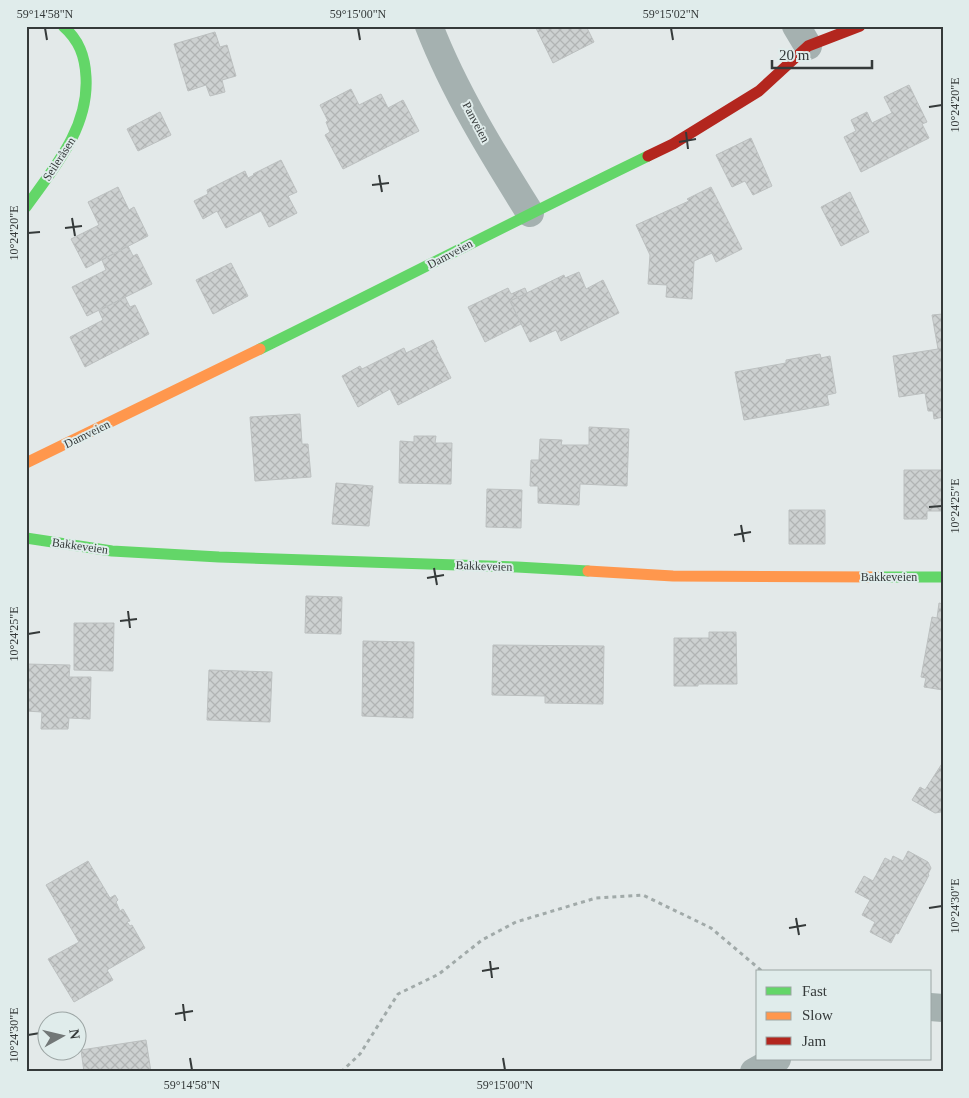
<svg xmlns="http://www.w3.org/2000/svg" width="969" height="1098" font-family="'Times New Roman',serif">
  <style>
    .building { fill: url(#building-cross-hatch); stroke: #bcc0c0 }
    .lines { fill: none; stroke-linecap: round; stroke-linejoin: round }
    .path { stroke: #a1aaa9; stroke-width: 3; stroke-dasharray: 4 4; stroke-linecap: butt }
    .street { stroke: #a5b1b0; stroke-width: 28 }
    .fast { stroke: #63d668; stroke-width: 11 }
    .slow { stroke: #ff974d; stroke-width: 11 }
    .jam { stroke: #b3261e; stroke-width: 11 }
    .ticks { fill: none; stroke: #353a3a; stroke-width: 2 }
    .labels { text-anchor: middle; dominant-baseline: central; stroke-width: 4; stroke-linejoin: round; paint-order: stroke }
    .street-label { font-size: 12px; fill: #353a3a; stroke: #e0eceb }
    .neatline { fill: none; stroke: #353a3a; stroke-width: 2 }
    .ticks-label { font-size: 12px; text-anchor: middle; fill: #353a3a }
  </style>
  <defs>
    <pattern id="building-cross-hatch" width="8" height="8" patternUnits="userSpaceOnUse" patternTransform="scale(1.25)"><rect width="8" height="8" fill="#cdd1d1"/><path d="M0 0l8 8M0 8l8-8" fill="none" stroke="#b1b4b4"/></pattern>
  </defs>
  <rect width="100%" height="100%" fill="#e3e9e9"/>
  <path class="building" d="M535 26H586L594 42 553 63Z
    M215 32 220 47 227 45 236 76 222 80 225 92 210 96 206 85 188 91 174 44Z
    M909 85 927 122 922 124 929 138 861 172 844 137 856 131 851 120 867 112 872 123 892 113 884 97Z
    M351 89 359 105 381 94 388 108 403 100 419 131 343 169 325 135 330 132 326 122 328 121 320 105Z
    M160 112 171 135 138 151 127 129Z
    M751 138 772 186 753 195 745 181 732 187 716 155Z
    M281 160 297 192 288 196 297 213 269 227 261 211 226 228 217 211 203 219 194 201 208 194 207 190 245 171 248 178 254 175 253 174Z
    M118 187 129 210 134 207 148 236 86 268 71 239 99 225 88 202Z
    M711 187 742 249 716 262 712 253 694 261 692 299 666 297 667 285 648 284 650 255 636 225 689 201 687 199Z
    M850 192 869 232 841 246 821 207Z
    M128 246 133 256 137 254 152 284 87 316 72 287 106 270 102 260Z
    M231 263 248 296 213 314 196 280Z
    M579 272 586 289 603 280 619 313 561 341 556 330 530 342 510 301 564 275 565 278Z
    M508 288 511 294 525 288 527 293 510 301 521 324 485 342 468 307Z
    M125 297 130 307 135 305 149 334 85 367 70 337 103 320 99 311Z
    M943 314V417L934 419 933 411H928L925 393 899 397 893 356 938 349 932 315Z
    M433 340 437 348H436L451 378 398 405 390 389 358 407 342 376 360 366 362 369 404 348 406 353Z
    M820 354 821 358 830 356 836 393 827 395 829 405 744 420 735 372 786 363V360Z
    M300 414 302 444H308L311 477 255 481 250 417Z
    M589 427 629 429 627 486 580 484 579 505 538 503V486H530L531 460H539L540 439 562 440 561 445H589Z
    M414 436H436L435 443H452L451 484 399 483 400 441 414 442Z
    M904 470H943V511H927V519H904Z
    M336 483 373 486 369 526 332 524Z
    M487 489 522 490 521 528 486 527Z
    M789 510H825V544H789Z
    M306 596 342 597 341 634 305 633Z
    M939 603 943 604V690L924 687 926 678 921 677 932 617 937 618Z
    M74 623H114L113 671 74 670Z
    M709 632H736L737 684H698V686H674V638H709Z
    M363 641 414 642 413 718 362 716Z
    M493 645 604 646 603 704 545 703V696L492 695Z
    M26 664 70 665 69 677H91L90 719 69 718 68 729H41L42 712 26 711Z
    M209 670 272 672 270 722 207 720Z
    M943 762V810L941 812 935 813 912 800 920 787 925 790Z
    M908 851 928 862 931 868 928 874 929 875 898 934 896 933 891 943 870 932 875 922 862 915 870 900 855 892 864 876 873 881 885 858 891 861 893 856 903 861Z
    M88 861 110 898 115 895 118 900 116 902 120 911 123 909 130 921 127 922 130 926 132 925 145 948 107 970 113 980 74 1002 48 959 79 942 46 885Z
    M146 1040 151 1072H84L81 1050Z"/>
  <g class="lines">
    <path class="path" d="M341 1072 360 1054 398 994 439 974 482 940 516 922 596 898 643 895 711 928 763 972"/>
    <path class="street" d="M429 26C454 91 493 154 530 213
      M796 26 808 46
      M930 1007 943 1008
      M754 1072 777 1059"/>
    <path class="fast" d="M26 207C54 168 89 128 86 77 85 56 79 40 63 26
      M260 349C390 285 518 219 648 156
      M26 538 112 551 219 557 517 567 588 571
      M879 577H943"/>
    <path class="slow" d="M26 463 260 349
      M588 571 673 576 879 577"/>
    <path class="jam" d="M648 156 673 144 759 91 808 46 860 26"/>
  </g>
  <path class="ticks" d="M45 28 47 40M358 28 360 40M671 28 673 40M929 107 942 105M686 132 688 149M679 142 696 139M379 175 382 192M372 185 389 183M72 218 75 236M65 228 82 226M28 233 40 232M929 507 942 506M741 525 744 542M734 535 751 532M434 568 437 585M427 578 444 575M128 611 130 628M120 621 137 619M28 634 40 632M929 908 942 906M796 918 799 935M789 928 806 925M490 961 492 978M482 971 499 968M183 1004 185 1021M175 1014 193 1011M28 1035 40 1033M190 1058 192 1070M503 1058 505 1070"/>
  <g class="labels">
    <g class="street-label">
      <text transform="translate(476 122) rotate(62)">Panveien</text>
      <text transform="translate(59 159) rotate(-57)">Seileråsen</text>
      <text transform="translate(450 254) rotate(-28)">Damveien</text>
      <text transform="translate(87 434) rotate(-26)">Damveien</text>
      <text transform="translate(80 546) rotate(8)">Bakkeveien</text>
      <text transform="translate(484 566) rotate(2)">Bakkeveien</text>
      <text x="889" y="577">Bakkeveien</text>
    </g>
  </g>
  <rect width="969" height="1098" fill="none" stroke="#e0eceb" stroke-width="55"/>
  <rect x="756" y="970" width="175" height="90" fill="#e0eceb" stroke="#9ca5a4"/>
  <rect x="766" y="987" width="25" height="8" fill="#63d668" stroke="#9ca5a4"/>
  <text x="802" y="996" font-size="15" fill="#353a3a">Fast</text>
  <rect x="766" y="1012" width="25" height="8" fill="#ff974d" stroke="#9ca5a4"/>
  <text x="802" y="1020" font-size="15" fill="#353a3a">Slow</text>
  <rect x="766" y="1037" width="25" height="8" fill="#b3261e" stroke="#9ca5a4"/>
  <text x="802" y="1046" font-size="15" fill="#353a3a">Jam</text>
  <g transform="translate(62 1036) rotate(82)"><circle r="24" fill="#e0eceb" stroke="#9ca5a4"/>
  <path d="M0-4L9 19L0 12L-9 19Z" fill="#727777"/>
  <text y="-8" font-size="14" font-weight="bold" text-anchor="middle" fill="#353a3a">N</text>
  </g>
  <path d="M772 60v8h100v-8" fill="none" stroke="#353a3a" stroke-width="2.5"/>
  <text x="779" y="60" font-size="15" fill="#353a3a" stroke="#e0eceb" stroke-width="4" paint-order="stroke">20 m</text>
  <rect x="28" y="28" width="914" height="1042" class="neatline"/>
  <g class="ticks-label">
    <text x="45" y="18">59°14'58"N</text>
    <text x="358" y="18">59°15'00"N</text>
    <text x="671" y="18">59°15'02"N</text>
    <text transform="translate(955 105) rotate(-90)" y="4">10°24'20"E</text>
    <text transform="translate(14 233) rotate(-90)" y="4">10°24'20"E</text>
    <text transform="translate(955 506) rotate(-90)" y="4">10°24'25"E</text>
    <text transform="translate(14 634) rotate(-90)" y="4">10°24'25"E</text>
    <text transform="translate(955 906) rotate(-90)" y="4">10°24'30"E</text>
    <text transform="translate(14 1035) rotate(-90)" y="4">10°24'30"E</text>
    <text x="192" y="1089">59°14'58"N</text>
    <text x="505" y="1089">59°15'00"N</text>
  </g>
</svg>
